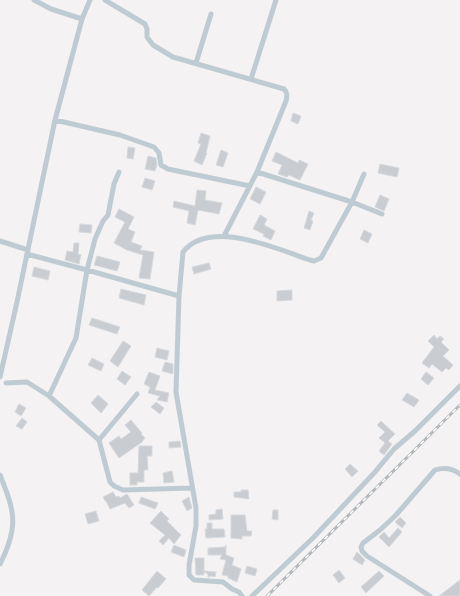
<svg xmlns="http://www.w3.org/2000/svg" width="460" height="596" font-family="Roboto,sans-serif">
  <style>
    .building { fill: #c9cdd2; stroke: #d6d9dd }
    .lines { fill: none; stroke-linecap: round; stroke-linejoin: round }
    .minor { stroke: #bfcbd2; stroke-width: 5 }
    .rail-casing { stroke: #b4b8bc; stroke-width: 3 }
    .rail { stroke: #fff; stroke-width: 1.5; stroke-dasharray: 4.5; stroke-linecap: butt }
  </style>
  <rect width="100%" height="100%" fill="#f4f2f2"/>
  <path class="building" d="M293 113 301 116 298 124 291 121Z
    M201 133 210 136 206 153H207L202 165 194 161 201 144 198 143Z
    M128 147 135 148 133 159 127 158Z
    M221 150 228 153 223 167 216 165Z
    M276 152 298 163 299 160 308 164 300 180 289 175 287 177 278 174 282 165 272 161Z
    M148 156 156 158 157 164 155 171 145 169Z
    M380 164 399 168 397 177 378 173Z
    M145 178 155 181 152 190 142 187Z
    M256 187 266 192 260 204 250 199Z
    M197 190 206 191 205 200 222 203 219 214 198 210 195 225 187 223 189 211 173 207 174 201 195 206Z
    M380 195 389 199 384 211 375 207Z
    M119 209 134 217 128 229 135 232 131 242 142 246 140 250 154 252 150 279 139 278 143 255 127 250 114 243 125 222 115 217Z
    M309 211 314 213 311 220 313 221 310 230 304 228Z
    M260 215 267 219 264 225 275 231 271 240 263 236 264 234 253 229Z
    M80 224 92 225 91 233 79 232Z
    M364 230 372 234 368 243 360 239Z
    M74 243H79L78 254 81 255 79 264 65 260 67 251 73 252Z
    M97 256 120 262 117 271 94 265Z
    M209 263 211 269 194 274 192 267Z
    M34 267 50 271 48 280 32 276Z
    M121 289 146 295 144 305 119 298Z
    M292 290V300L277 301V291Z
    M92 318 120 327 117 334 89 325Z
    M434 335 437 339 440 336 444 339 441 342 449 350 443 356 453 365 449 370 446 368 442 372 432 364 429 368 422 363 434 347 428 341Z
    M123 341 131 346 118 367 110 361Z
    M157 348 169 351 167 360 155 357Z
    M92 358 104 364 101 371 88 365Z
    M165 362 173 364V374L162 371Z
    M122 371 131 377 125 385 117 379Z
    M149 372 160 376 155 390 169 393 167 402 157 400 160 396 148 393 150 387 144 384Z
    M426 372 434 378 428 385 421 379Z
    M407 393 419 400 414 407 402 400Z
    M98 395 108 404 101 413 91 403Z
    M156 402 164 408 160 414 151 407Z
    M19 404 26 408 21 416 15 412Z
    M22 418 27 422 22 429 16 426Z
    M131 420 142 433 141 434 145 438 142 442 119 458 109 443 119 436 121 439 131 432 125 425Z
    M381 421 395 434 388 441 392 444 384 455 379 451 385 443 379 438 385 432 377 425Z
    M180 441 181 447 169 448V442Z
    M139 446H152V456H147L148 470H144V482H137V485H130V473H138Z
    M350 464 358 471 352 477 345 469Z
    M172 471 174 482 164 483 163 473Z
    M241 490H248L249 499 234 497V492H241Z
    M113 492 116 497 119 496 120 498 127 494 134 505 129 508 125 503 110 509 106 501H105L103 497Z
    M141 497 158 503 155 509 139 503Z
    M189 497 192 508 187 511 182 501Z
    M222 509 223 519 209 520V515L216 514V510Z
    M273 510H278V520L272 519Z
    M96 511 99 521 88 524 85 514Z
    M161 511 169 519 167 521 181 535 174 544 169 538 163 545 159 541 165 535 150 523Z
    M231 515H245L247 531H252L251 536H242V539L231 538Z
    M400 517 406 523 402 528 395 522Z
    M207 523H212V529H224L225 537 206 538 205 529H207Z
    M398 528 402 532 389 547 379 537 384 532 389 538Z
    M174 545 186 550 184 557 171 552Z
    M226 545V555L234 558 232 565 241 569 237 582 228 578V576L222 575 226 560 220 559 222 555H208V548L225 547Z
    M357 552 365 560 362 565 353 559Z
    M195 558H204V571L216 572 215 577 212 576 208 577V574L204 572V575H196Z
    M247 566 257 569 255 576 245 573Z
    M339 570 345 578 339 583 333 575Z
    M157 571 166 579 158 588 157 587 149 596 142 590Z
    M379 571 384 576 366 593 361 587Z
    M460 580V596H439Z"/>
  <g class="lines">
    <path class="minor" d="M34 0 51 9 82 19
      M105 0 145 24 147 29V37L153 45 173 57 284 89C288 93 287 96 286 101L257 172 224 236
      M196 63 211 14
      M251 79 276 0
      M55 120 120 135 154 147 159 153 161 165 168 169 250 186
      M257 172 352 202 382 214
      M0 241 28 250
      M27 254 87 270 179 296
      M0 377 17 302 55 120 82 19 90 0
      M6 383 27 382 49 396 99 440 110 482 114 486 123 490 192 488
      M49 396 76 338 87 270 95 239 103 221 108 215 114 184 119 172
      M99 440 137 394
      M0 475C15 512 19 527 0 564
      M242 596 239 592 232 589 223 582 194 580 189 575V565L196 526V508L176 392 179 296 183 252C210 218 277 249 310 260L314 261 321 258 352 202 364 174
      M252 596 313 538 375 472 394 449 415 431 460 386
      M430 596 367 556 362 551 361 547 363 543 380 530 396 515 435 470C444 467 452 468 460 474"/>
    <defs>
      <path id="rail" d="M267 596 460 405"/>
    </defs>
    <use href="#rail" class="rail-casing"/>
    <use href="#rail" class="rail"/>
  </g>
</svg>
